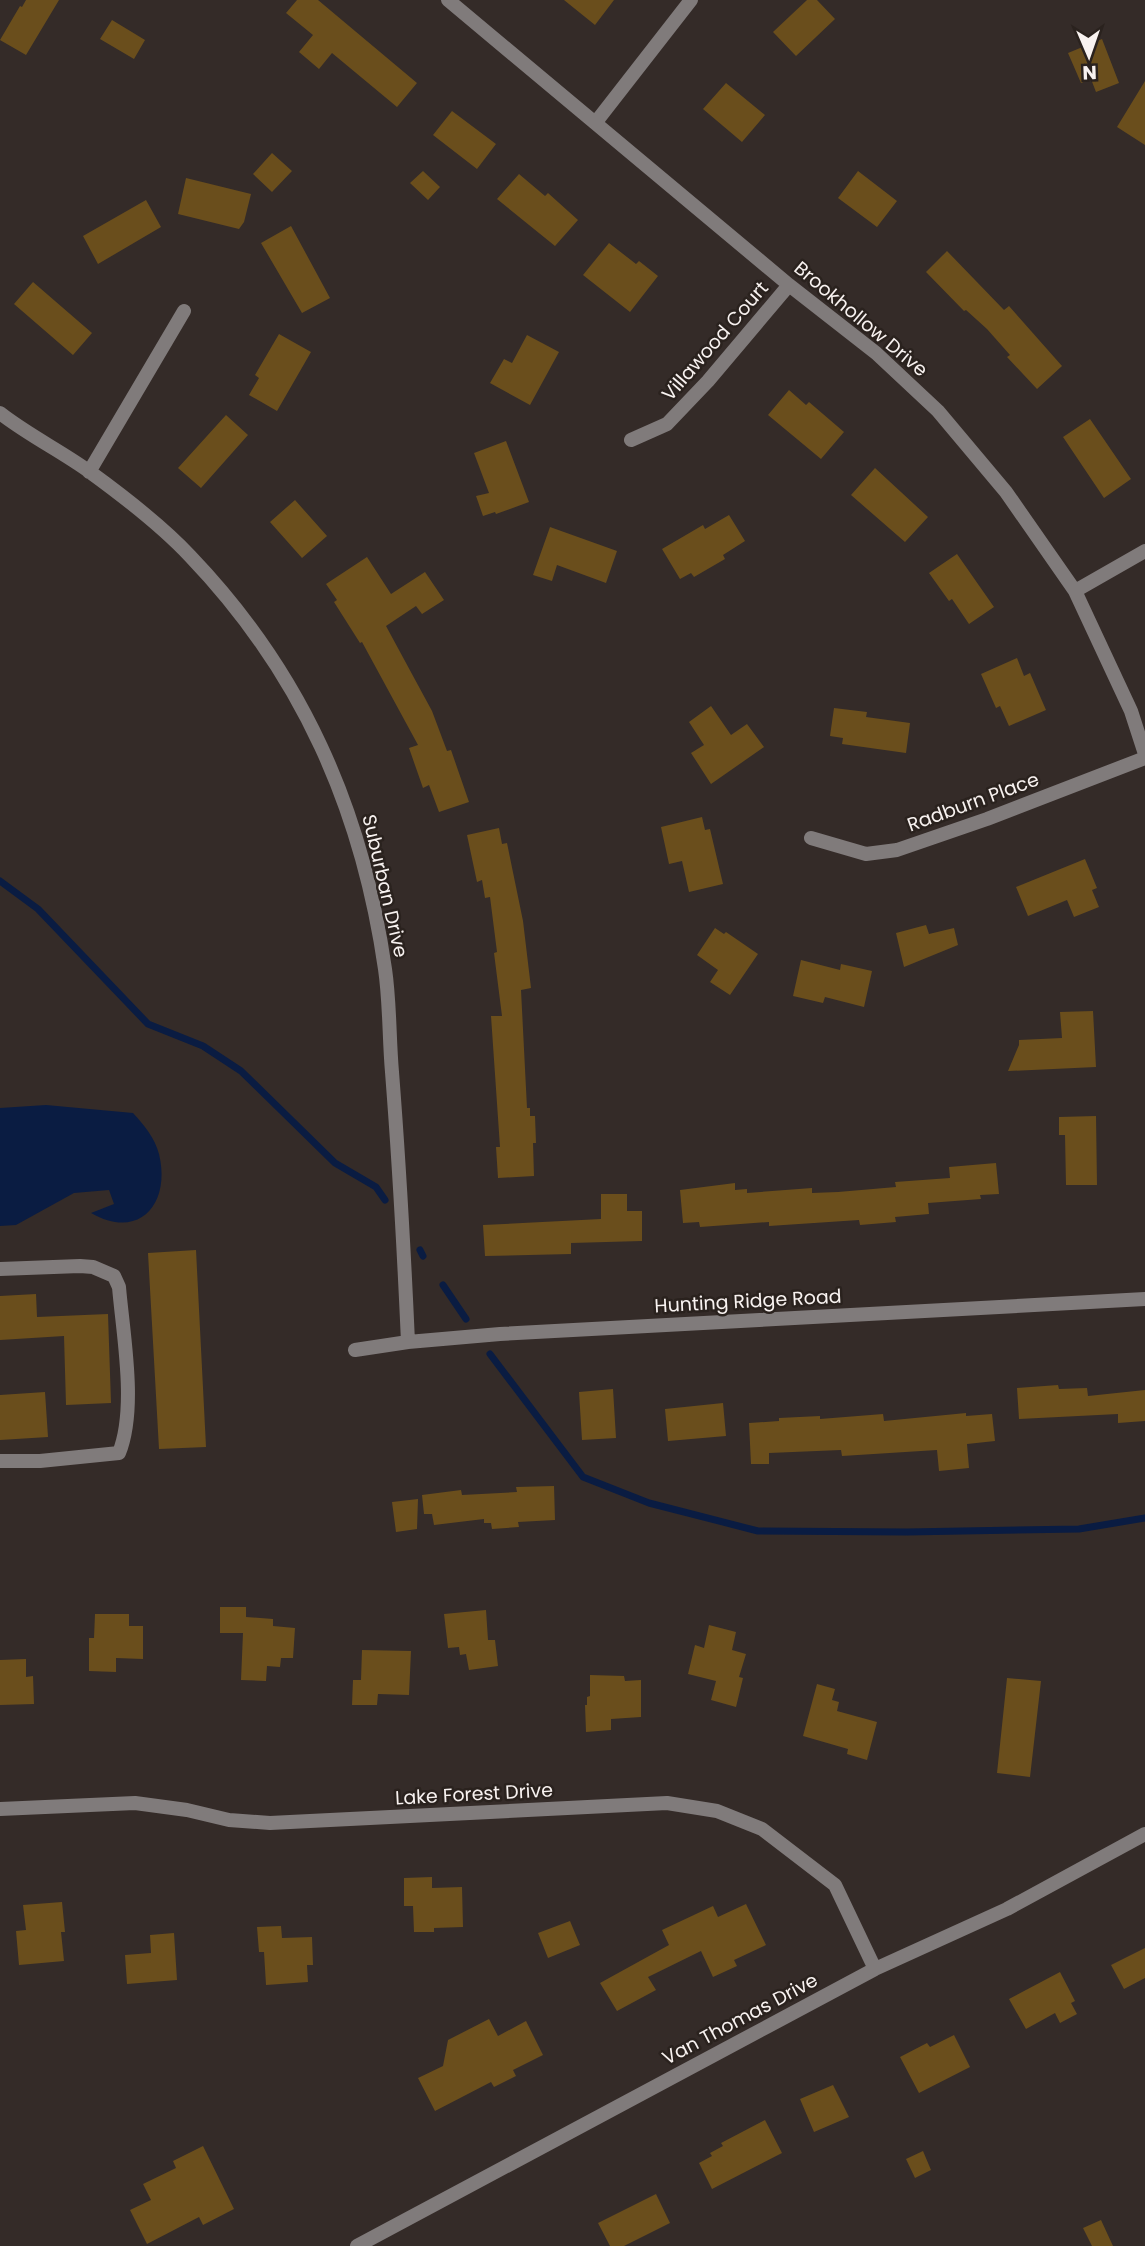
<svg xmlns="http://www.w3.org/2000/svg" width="1145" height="2246" font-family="Poppins,sans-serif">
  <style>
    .water { fill: #0a1c42 }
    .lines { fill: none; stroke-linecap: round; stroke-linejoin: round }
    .stream { stroke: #0a1c42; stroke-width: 7 }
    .building { fill: #6a4e1c }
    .minor { stroke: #807b7b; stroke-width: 14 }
    .labels { text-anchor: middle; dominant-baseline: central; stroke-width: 5; stroke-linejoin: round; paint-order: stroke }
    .street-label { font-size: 19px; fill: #f8f2f0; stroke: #2a221e }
  </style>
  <rect width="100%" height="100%" fill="#342b28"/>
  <path class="water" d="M46 1105 133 1113C144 1125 155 1138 159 1154 171 1203 140 1241 91 1213L114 1204 109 1190 74 1193 16 1225 0 1226V1108Z"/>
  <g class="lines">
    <path class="stream" d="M0 881 38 909 148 1024 203 1046 241 1071 335 1163 376 1187 385 1200
      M420 1250 423 1256
      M443 1285 466 1319
      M490 1354 583 1477 649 1503 758 1531 907 1532 1079 1529 1145 1518"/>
  </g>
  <path class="building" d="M26 0H59L26 55 0 40 20 6 22 7Z
    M297 0H318L417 83 397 107 332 53 319 69 299 52 313 35 286 13Z
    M564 0H614L595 25Z
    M807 0H817L835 19 796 56 773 32Z
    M112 20 145 40 134 59 100 39Z
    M1102 39 1119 83 1096 92 1091 79 1081 83 1068 53Z
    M1145 81V145L1117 127Z
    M726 83 765 115 742 142 703 109Z
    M452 111 496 144 477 169 433 135Z
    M272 153 292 171 272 192 253 174Z
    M423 171 440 187 428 200 410 183Z
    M858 171 897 201 877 227 838 198Z
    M519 174 545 196 548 193 578 220 555 246 497 199Z
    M186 178 251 194 244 222 239 229 178 214Z
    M146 200 161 227 98 264 83 236Z
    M291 226 330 298 302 313 261 243Z
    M609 243 636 264 639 261 658 276 630 312 583 275Z
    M947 251 1004 310 1009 306 1062 366 1037 389 1007 357 1010 355 987 329 966 310 964 311 926 272Z
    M33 282 92 333 73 355 14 304Z
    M279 334 311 352 277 411 249 395 259 378 255 375Z
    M527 335 559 352 530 405 490 383 504 359 512 363Z
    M789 390 806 405 809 402 844 432 821 459 768 415Z
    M226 415 248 435 201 488 178 468Z
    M1090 419 1131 479 1104 498 1063 437Z
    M506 441 529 502 496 514 495 512 483 516 476 496 489 493 474 453Z
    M875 468 928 517 905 542 851 495Z
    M295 500 327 536 302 558 270 522Z
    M729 515 745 541 723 555 725 559 694 577 691 573 680 579 662 549 703 525 705 529Z
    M550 527 617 551 606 583 557 565 552 581 533 575Z
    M957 554 994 607 969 624 952 599 949 601 929 573Z
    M367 557 391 594 425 572 444 600 422 614 416 606 386 626 432 711 447 751 451 750 469 802 439 812 429 785 423 788 409 748 418 745 362 642 360 643 334 602 337 600 326 584Z
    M1017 658 1024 676 1030 673 1046 710 1009 726 1000 706 996 708 981 674Z
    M711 706 731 735 747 724 764 747 711 784 691 753 704 745 689 722Z
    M834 708 867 712 866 717 910 723 906 753 842 744 843 738 830 736Z
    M702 817 705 830 710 829 723 884 689 892 682 861 669 864 661 827Z
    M499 828 502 844 507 843 523 921 531 988 521 990 527 1108H530V1116H535L536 1143H533L534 1176 498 1178 496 1147H500L491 1016H502L494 953 497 952 490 897 485 898 482 880 477 882 467 835Z
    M1085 859 1097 888 1092 890 1099 907 1074 917 1067 900 1028 916 1016 887Z
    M926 925 929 934 954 928 958 945 904 967 896 933Z
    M715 928 724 934 726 932 758 954 730 995 710 982 718 970 697 955Z
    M801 960 840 970 841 964 872 971 864 1007 825 997 823 1003 793 996Z
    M1093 1011 1096 1067 1008 1071 1019 1045V1040L1062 1038 1060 1012Z
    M1096 1116 1097 1185H1066L1065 1135H1059V1117Z
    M996 1163 999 1194 980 1195 981 1199 928 1203 929 1214 895 1217 896 1222 860 1225 859 1220 769 1226V1222L700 1227 699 1222 683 1223 680 1190 735 1183V1190L747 1189V1193L812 1188V1193L838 1192 896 1187 895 1182 950 1178 949 1167Z
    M601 1194H627V1211H642V1241L571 1243V1254L485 1256 483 1225 601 1219Z
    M196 1250 206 1447 159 1449 148 1253Z
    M36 1294 37 1317 108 1314 111 1403 66 1405 64 1336 0 1340V1296Z
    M1058 1385 1059 1389 1087 1388 1088 1396 1145 1390V1421L1118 1423V1414L1019 1419 1017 1388Z
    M613 1389 616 1438 582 1440 579 1392Z
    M45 1392 48 1437 0 1440V1395Z
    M723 1403 726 1436 668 1441 665 1409Z
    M966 1413V1416L992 1414 995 1441 967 1444 969 1468 939 1471 937 1450 842 1456 841 1450 769 1453V1464H751L749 1423 779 1421V1418L820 1416V1419L883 1414 884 1421Z
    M554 1486 555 1520 518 1522 519 1527 492 1529 491 1523H484V1519L434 1525 432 1514H424L422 1495 461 1490 462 1495 517 1492 516 1487Z
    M418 1499 417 1529 396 1532 392 1502Z
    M220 1607H246V1617L273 1619V1626L295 1628 293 1658H281L280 1667 267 1666 266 1681 241 1680 243 1633H220Z
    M486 1610 488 1640H495L498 1666 469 1670 466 1654 460 1655 459 1647 448 1648 444 1614Z
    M95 1614H129V1626H143V1659L116 1658V1672L89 1671V1638H94Z
    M709 1625 736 1632 732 1650 746 1654 739 1677 743 1678 736 1707 711 1700 716 1681 688 1674 695 1645 704 1648Z
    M362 1650 411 1651 409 1695 378 1694 377 1705H352L353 1680H361Z
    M26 1659V1677L33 1676 34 1704 0 1705V1660Z
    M590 1675 624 1676 625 1681 641 1680V1717L611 1719V1730L586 1732 585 1705H587V1697L590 1696Z
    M1007 1678 1041 1681 1030 1777 997 1773Z
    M817 1684 835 1689 832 1700 839 1702 837 1711 877 1722 867 1760 847 1754 848 1749 803 1736Z
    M432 1877V1888L462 1887 463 1927 434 1928V1932H414L413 1906H404V1878Z
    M62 1902 65 1932H61L64 1961 19 1965 16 1931 26 1930 23 1905Z
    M746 1904 766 1945 734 1960 737 1966 713 1977 701 1951 648 1977 656 1990 617 2011 600 1983 669 1945 662 1930 713 1906 718 1917Z
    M570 1921 580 1945 548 1958 538 1933Z
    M281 1926 282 1938 312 1937 313 1965H307L308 1982 266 1985 264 1952H259L257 1927Z
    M174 1933 177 1980 127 1984 125 1955 151 1953 150 1935Z
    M1145 1948V1978L1124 1989 1111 1965Z
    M1060 1972 1075 2001 1071 2003 1077 2014 1060 2023 1055 2013 1026 2029 1009 1999Z
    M489 2019 498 2036 526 2021 543 2055 513 2070 516 2076 494 2087 491 2082 435 2111 418 2078 443 2066 448 2040Z
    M954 2035 970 2067 919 2093 900 2057 927 2043 930 2047Z
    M833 2085 849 2117 814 2132 800 2099Z
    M765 2120 782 2153 712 2189 699 2163 712 2156 710 2153 723 2146 721 2143Z
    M203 2146 234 2209 203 2225 199 2217 147 2244 130 2210 151 2200 143 2184 176 2168 173 2161Z
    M923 2151 931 2170 915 2178 906 2159Z
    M656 2194 670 2223 624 2246H610L598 2223Z
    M1101 2220 1113 2246H1092L1083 2228Z"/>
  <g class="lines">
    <path class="minor" d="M448 0 789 285 876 353 938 411 1006 492 1075 591 1131 711 1145 754
      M596 122 691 0
      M0 413C28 435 61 451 90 472 123 496 162 526 190 556 302 673 362 809 385 969 390 1003 389 1038 392 1072 399 1162 404 1252 408 1342
      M631 440 667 424 708 381 789 285
      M89 472 184 311
      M1075 591 1145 551
      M811 838 866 854 897 850 987 819 1145 758
      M0 1269 80 1266 93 1267 114 1276 119 1287C123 1335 137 1408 119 1453L40 1461H0
      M355 1350 408 1342 500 1334 1145 1299
      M0 1809 135 1803 187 1810 229 1820 270 1823 667 1803 717 1811 762 1829 835 1885 875 1969
      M357 2246 875 1969 1007 1909 1145 1834"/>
  </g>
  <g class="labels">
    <g class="street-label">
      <text transform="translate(861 319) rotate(40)">Brookhollow Drive</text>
      <text transform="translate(715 341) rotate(-49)">Villawood Court</text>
      <text transform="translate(973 802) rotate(-20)">Radburn Place</text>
      <text transform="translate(385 886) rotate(77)">Suburban Drive</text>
      <text transform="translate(748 1301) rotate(-3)">Hunting Ridge Road</text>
      <text transform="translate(474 1794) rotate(-3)">Lake Forest Drive</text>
      <text transform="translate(740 2019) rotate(-28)">Van Thomas Drive</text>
    </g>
  </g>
  <g transform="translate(1089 56) rotate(178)" stroke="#2a221e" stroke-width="5" paint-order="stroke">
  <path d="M0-5L12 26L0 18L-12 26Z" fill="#f8f2f0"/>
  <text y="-10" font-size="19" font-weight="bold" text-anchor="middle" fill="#f8f2f0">N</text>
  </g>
</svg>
